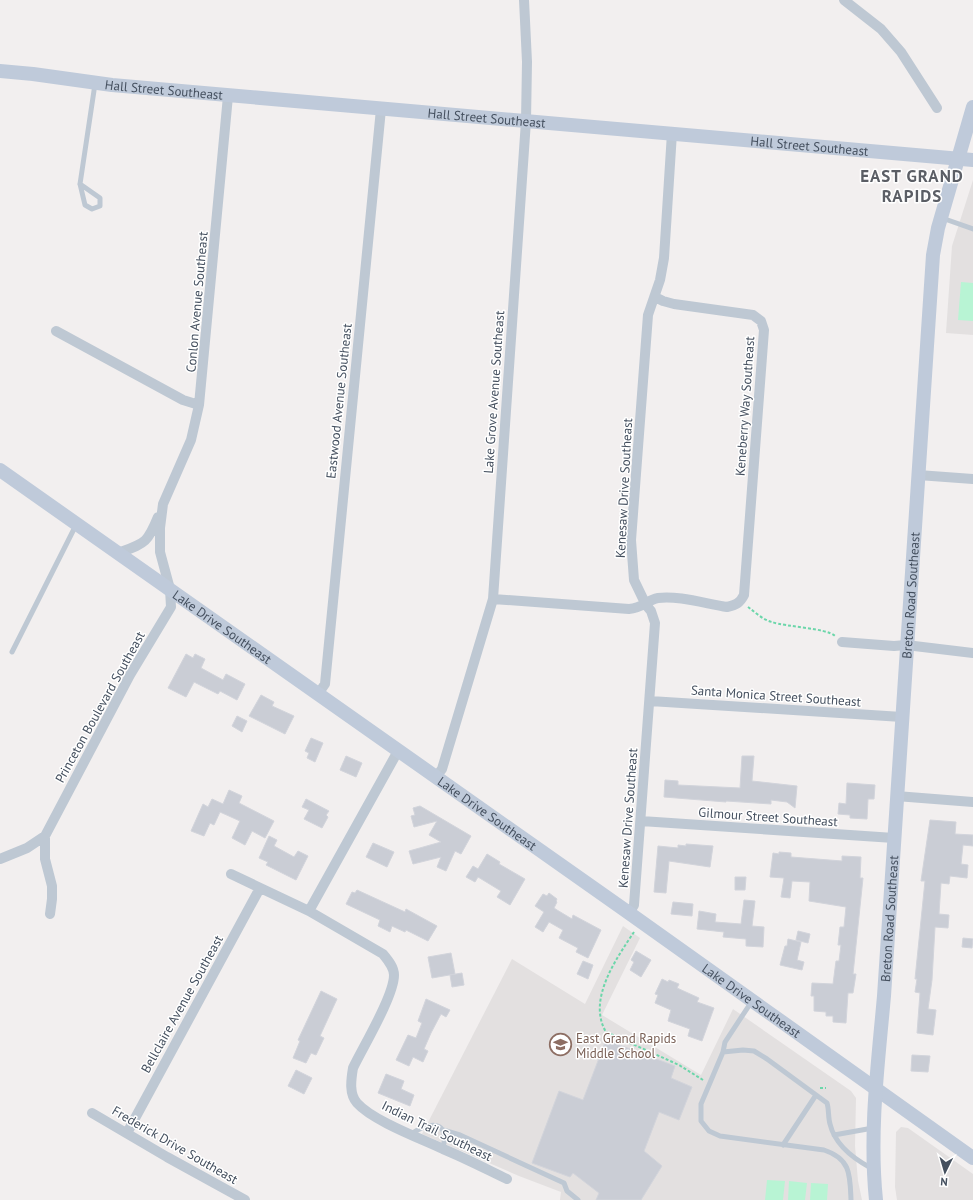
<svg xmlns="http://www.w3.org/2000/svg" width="973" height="1200" font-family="'PT Sans',sans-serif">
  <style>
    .education { fill: #e3e0e0 }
    .green { fill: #b8f4d4 }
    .building { fill: #cacdd5; stroke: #d2d4db }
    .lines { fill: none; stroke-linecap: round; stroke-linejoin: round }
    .path { stroke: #6cd6aa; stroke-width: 2; stroke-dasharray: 3 2; stroke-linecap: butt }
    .service { stroke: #bec8d3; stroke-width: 5 }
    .minor { stroke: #bec8d3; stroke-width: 10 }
    .secondary { stroke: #bfcada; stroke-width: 14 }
    .labels { text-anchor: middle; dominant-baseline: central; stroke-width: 3; stroke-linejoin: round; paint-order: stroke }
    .street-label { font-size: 13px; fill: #45505f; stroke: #fff }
    .education-label { font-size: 13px; fill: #785e54; stroke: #fff; text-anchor: start }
    .district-label { font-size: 17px; font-weight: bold; letter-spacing: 1px; fill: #5b5e65; stroke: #fff }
  </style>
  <rect width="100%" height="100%" fill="#f2efef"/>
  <path class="education" d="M973 180V335L946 333 952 246Z
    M623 926 640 938 602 1015 701 1075 733 1009 851 1091 856 1098 855 1146 858 1181 862 1200H560L561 1192 519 1176 422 1134 512 959 585 1004Z
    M901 1127 908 1128 973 1174V1200H897L895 1187 896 1132Z"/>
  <path class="green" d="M961 282 973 283V321L958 320Z
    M767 1180 785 1181 783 1200H765Z
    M789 1181 807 1183 805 1200H788Z
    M811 1183 828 1184 827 1200H810Z"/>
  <path class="building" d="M186 654 193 658 195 654 205 659 201 668 223 680 226 674 245 684 237 700 220 691 218 694 194 682 186 697 168 688Z
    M261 695 274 702 272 706 294 716 285 734 249 716Z
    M237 716 247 721 242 732 232 726Z
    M311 738 323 743 315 762 307 758 309 753 305 751Z
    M346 756 362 763 356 777 340 770Z
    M742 756H754L752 781 797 786 795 808 787 802 771 800V804L726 801V802L664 797 665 780 678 781V785L740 788Z
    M847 783 875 785 874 799H868L867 819 850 818V815L838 814 839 803 846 804Z
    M229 790 242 796 239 803 274 821 265 838 252 831 245 845 232 838 240 821 220 812 214 825 210 823 204 836 191 831 203 804 208 807 212 799 223 804Z
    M306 799 329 811 326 815 328 817 322 828 304 819 309 810 302 807Z
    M420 806 471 836 461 854 455 851 446 871 437 867 441 857 413 864 409 851 441 842 429 835 437 821 414 827 411 816 415 815 413 808Z
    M930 820 956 822 955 834 973 835V846L963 845 961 864 968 865 967 878 950 876 949 884 941 883 939 914 949 915 948 928 935 927 932 980 928 1009 936 1010 933 1035 917 1033 920 993 915 992 917 979H915L925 881H921Z
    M269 836 277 840 274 846 294 857 298 851 308 856 296 880 266 865 268 862 259 858Z
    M373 843 394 852 387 867 366 857Z
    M686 844 713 846 710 867 669 861 666 893 654 892 658 846 678 848V845L686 846Z
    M779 852 791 853V857L842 861V856L861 857 860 878H863L853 974H856L853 993H848L846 1023 833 1022V1016H826V1012L814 1011V996H811L812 983 833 984 836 961H839L841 945H838L840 927H844L846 907 809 901 810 882 792 881 790 898 781 897 784 878 770 877 773 853 779 854Z
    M487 854 500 862 499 864 525 879 510 905 497 897 501 891 478 877 475 882 466 877 473 866 478 869Z
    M735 877H746L745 890H735Z
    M357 890 405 912 406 909 437 926 428 941 406 930 405 932 392 926 390 932 378 926 380 920 346 904 352 892 355 893Z
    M549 893 557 899 556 901 557 902 554 908 557 910 572 919 573 915 601 930 588 958 576 952 578 948 559 938 563 930 549 922 543 932 535 927 544 912 535 906 543 894 547 896Z
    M744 900 755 901 752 926 764 927 763 947 746 946V939L723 937 724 932 697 929 699 911 716 914 715 922 741 924Z
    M673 902 693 904 692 916 671 914Z
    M798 931 810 934 808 943 796 940Z
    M963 938 973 939 972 948 962 947Z
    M788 939 801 942 797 960 804 962 802 970 780 965 785 946H787Z
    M636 951 651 960 641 977 630 970 634 962 631 960Z
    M451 953 455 974 432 978 428 957Z
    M583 961 593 965 588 979 577 974Z
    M462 973 464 985 452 987 450 975Z
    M662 979 668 982 669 980 679 984 677 988 699 998 697 1002 714 1008 702 1041 688 1036 690 1029 668 1021 671 1010 655 1003 658 995 655 994Z
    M321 991 337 999 320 1036 324 1038 316 1055 311 1053 306 1063 293 1058 300 1041 298 1040Z
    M426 999 450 1010 446 1017 441 1014 431 1033 424 1049 428 1051 423 1062 413 1057 409 1066 396 1060 408 1035 416 1038 422 1023 418 1021Z
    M606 1040 675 1066 671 1078 692 1087 679 1120 659 1112 644 1151 662 1166 641 1200H596L599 1193 573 1173 570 1177 532 1163 559 1091 583 1100Z
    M912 1055 930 1056 928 1072 911 1071Z
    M296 1070 312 1078 304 1094 288 1086Z
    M386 1074 404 1081 401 1089 414 1095 410 1106 378 1093Z"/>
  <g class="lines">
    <path class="path" d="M748 607C755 612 763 620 772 622 786 627 827 628 835 636
      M634 932C616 959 587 1000 606 1032L679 1065 703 1080
      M820 1088H826"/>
    <path class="service" d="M80 184 100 198V206L92 209 85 205 80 184 95 84
      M942 218 973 229
      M12 652 76 525
      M752 1001 725 1042 723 1052 701 1104V1121L709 1131 720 1136 824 1150C851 1159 850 1175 851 1200
      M723 1052 743 1050 754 1051 767 1059 827 1103C829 1109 828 1117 830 1124 835 1145 854 1159 871 1168
      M443 1130 460 1135 564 1183 567 1191 578 1200
      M411 1134C429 1122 450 1119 443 1148
      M834 1135 873 1128
      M783 1145 816 1095"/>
    <path class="minor" d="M844 0 881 29 901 52 937 108
      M56 331 183 400 199 405
      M918 475 973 479
      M118 553C145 543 147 544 158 517
      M493 599 629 609C643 608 647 600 658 598 677 595 707 604 727 607 736 605 740 603 744 595L764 330 761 321 753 315 674 304 663 301 655 297
      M842 642 894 646 906 645 973 653
      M318 694 325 684 381 109
      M650 701 902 717
      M436 777 442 769 493 599 526 121 527 62 524 0
      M896 796 973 802
      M641 821 894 838
      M0 859 27 848 45 836
      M231 874 309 911 383 954C388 960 394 967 394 975 394 996 363 1047 353 1068 351 1080 349 1094 357 1103 373 1121 422 1139 443 1149 465 1158 486 1169 507 1179
      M309 911 398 751
      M629 913 634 905 655 623 651 611 646 605 634 580 631 540 648 315 660 280 664 258 672 133
      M50 914 52 899V886L45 859V836L130 675 171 607 170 589 160 552V528L163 504 191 440 199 405 228 96
      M92 1113 167 1157 245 1200
      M127 1133 260 888"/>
    <g class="secondary">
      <path id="s1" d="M0 71 33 74 112 85 973 160"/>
      <path id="s2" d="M0 470 629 913 973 1158"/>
      <path id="s3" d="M876 1200C869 1132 878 1064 884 996L933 255 938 228 973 107"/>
    </g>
  </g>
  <defs>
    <symbol id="school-ring" viewBox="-11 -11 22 22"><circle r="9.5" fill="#fff" stroke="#8d6e63" stroke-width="1.5"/><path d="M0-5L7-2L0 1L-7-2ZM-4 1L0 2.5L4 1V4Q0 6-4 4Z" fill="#8d6e63"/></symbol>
  </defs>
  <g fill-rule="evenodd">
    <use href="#school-ring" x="548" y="1032" width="25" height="25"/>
  </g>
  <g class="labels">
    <g class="street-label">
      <text stroke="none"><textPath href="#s1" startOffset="165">Hall Street Southeast</textPath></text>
      <text stroke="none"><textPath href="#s1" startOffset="489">Hall Street Southeast</textPath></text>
      <text stroke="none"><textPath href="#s1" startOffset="813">Hall Street Southeast</textPath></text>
      <text transform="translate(197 302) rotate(-85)">Conlon Avenue Southeast</text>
      <text transform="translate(494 392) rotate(-86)">Lake Grove Avenue Southeast</text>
      <text transform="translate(339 401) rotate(-84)">Eastwood Avenue Southeast</text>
      <text transform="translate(745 406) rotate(-86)">Keneberry Way Southeast</text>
      <text transform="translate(624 488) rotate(-87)">Kenesaw Drive Southeast</text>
      <text stroke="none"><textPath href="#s3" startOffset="606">Breton Road Southeast</textPath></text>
      <text stroke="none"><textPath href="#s2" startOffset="272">Lake Drive Southeast</textPath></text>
      <text transform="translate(776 696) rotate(4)">Santa Monica Street Southeast</text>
      <text transform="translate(100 707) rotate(-61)">Princeton Boulevard Southeast</text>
      <text stroke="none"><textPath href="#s2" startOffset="596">Lake Drive Southeast</textPath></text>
      <text transform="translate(768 817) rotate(4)">Gilmour Street Southeast</text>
      <text transform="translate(628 818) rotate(-86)">Kenesaw Drive Southeast</text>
      <text stroke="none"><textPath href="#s3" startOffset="282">Breton Road Southeast</textPath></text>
      <text stroke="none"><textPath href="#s2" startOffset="920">Lake Drive Southeast</textPath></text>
      <text transform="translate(182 1004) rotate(-61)">Bellclaire Avenue Southeast</text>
      <text transform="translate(437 1131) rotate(26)">Indian Trail Southeast</text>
      <text transform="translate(175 1145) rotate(30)">Frederick Drive Southeast</text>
    </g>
    <g class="education-label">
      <text x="576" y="1038">East Grand Rapids<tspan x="576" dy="15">Middle School</tspan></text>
    </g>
    <g class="district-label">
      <text x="912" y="176">EAST GRAND<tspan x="912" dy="20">RAPIDS</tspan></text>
    </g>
  </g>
  <g transform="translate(945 1172) rotate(185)" stroke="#ffffff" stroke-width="3" paint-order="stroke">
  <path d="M0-3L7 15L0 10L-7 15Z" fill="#45505f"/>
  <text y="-6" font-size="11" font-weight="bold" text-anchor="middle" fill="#45505f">N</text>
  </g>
</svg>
